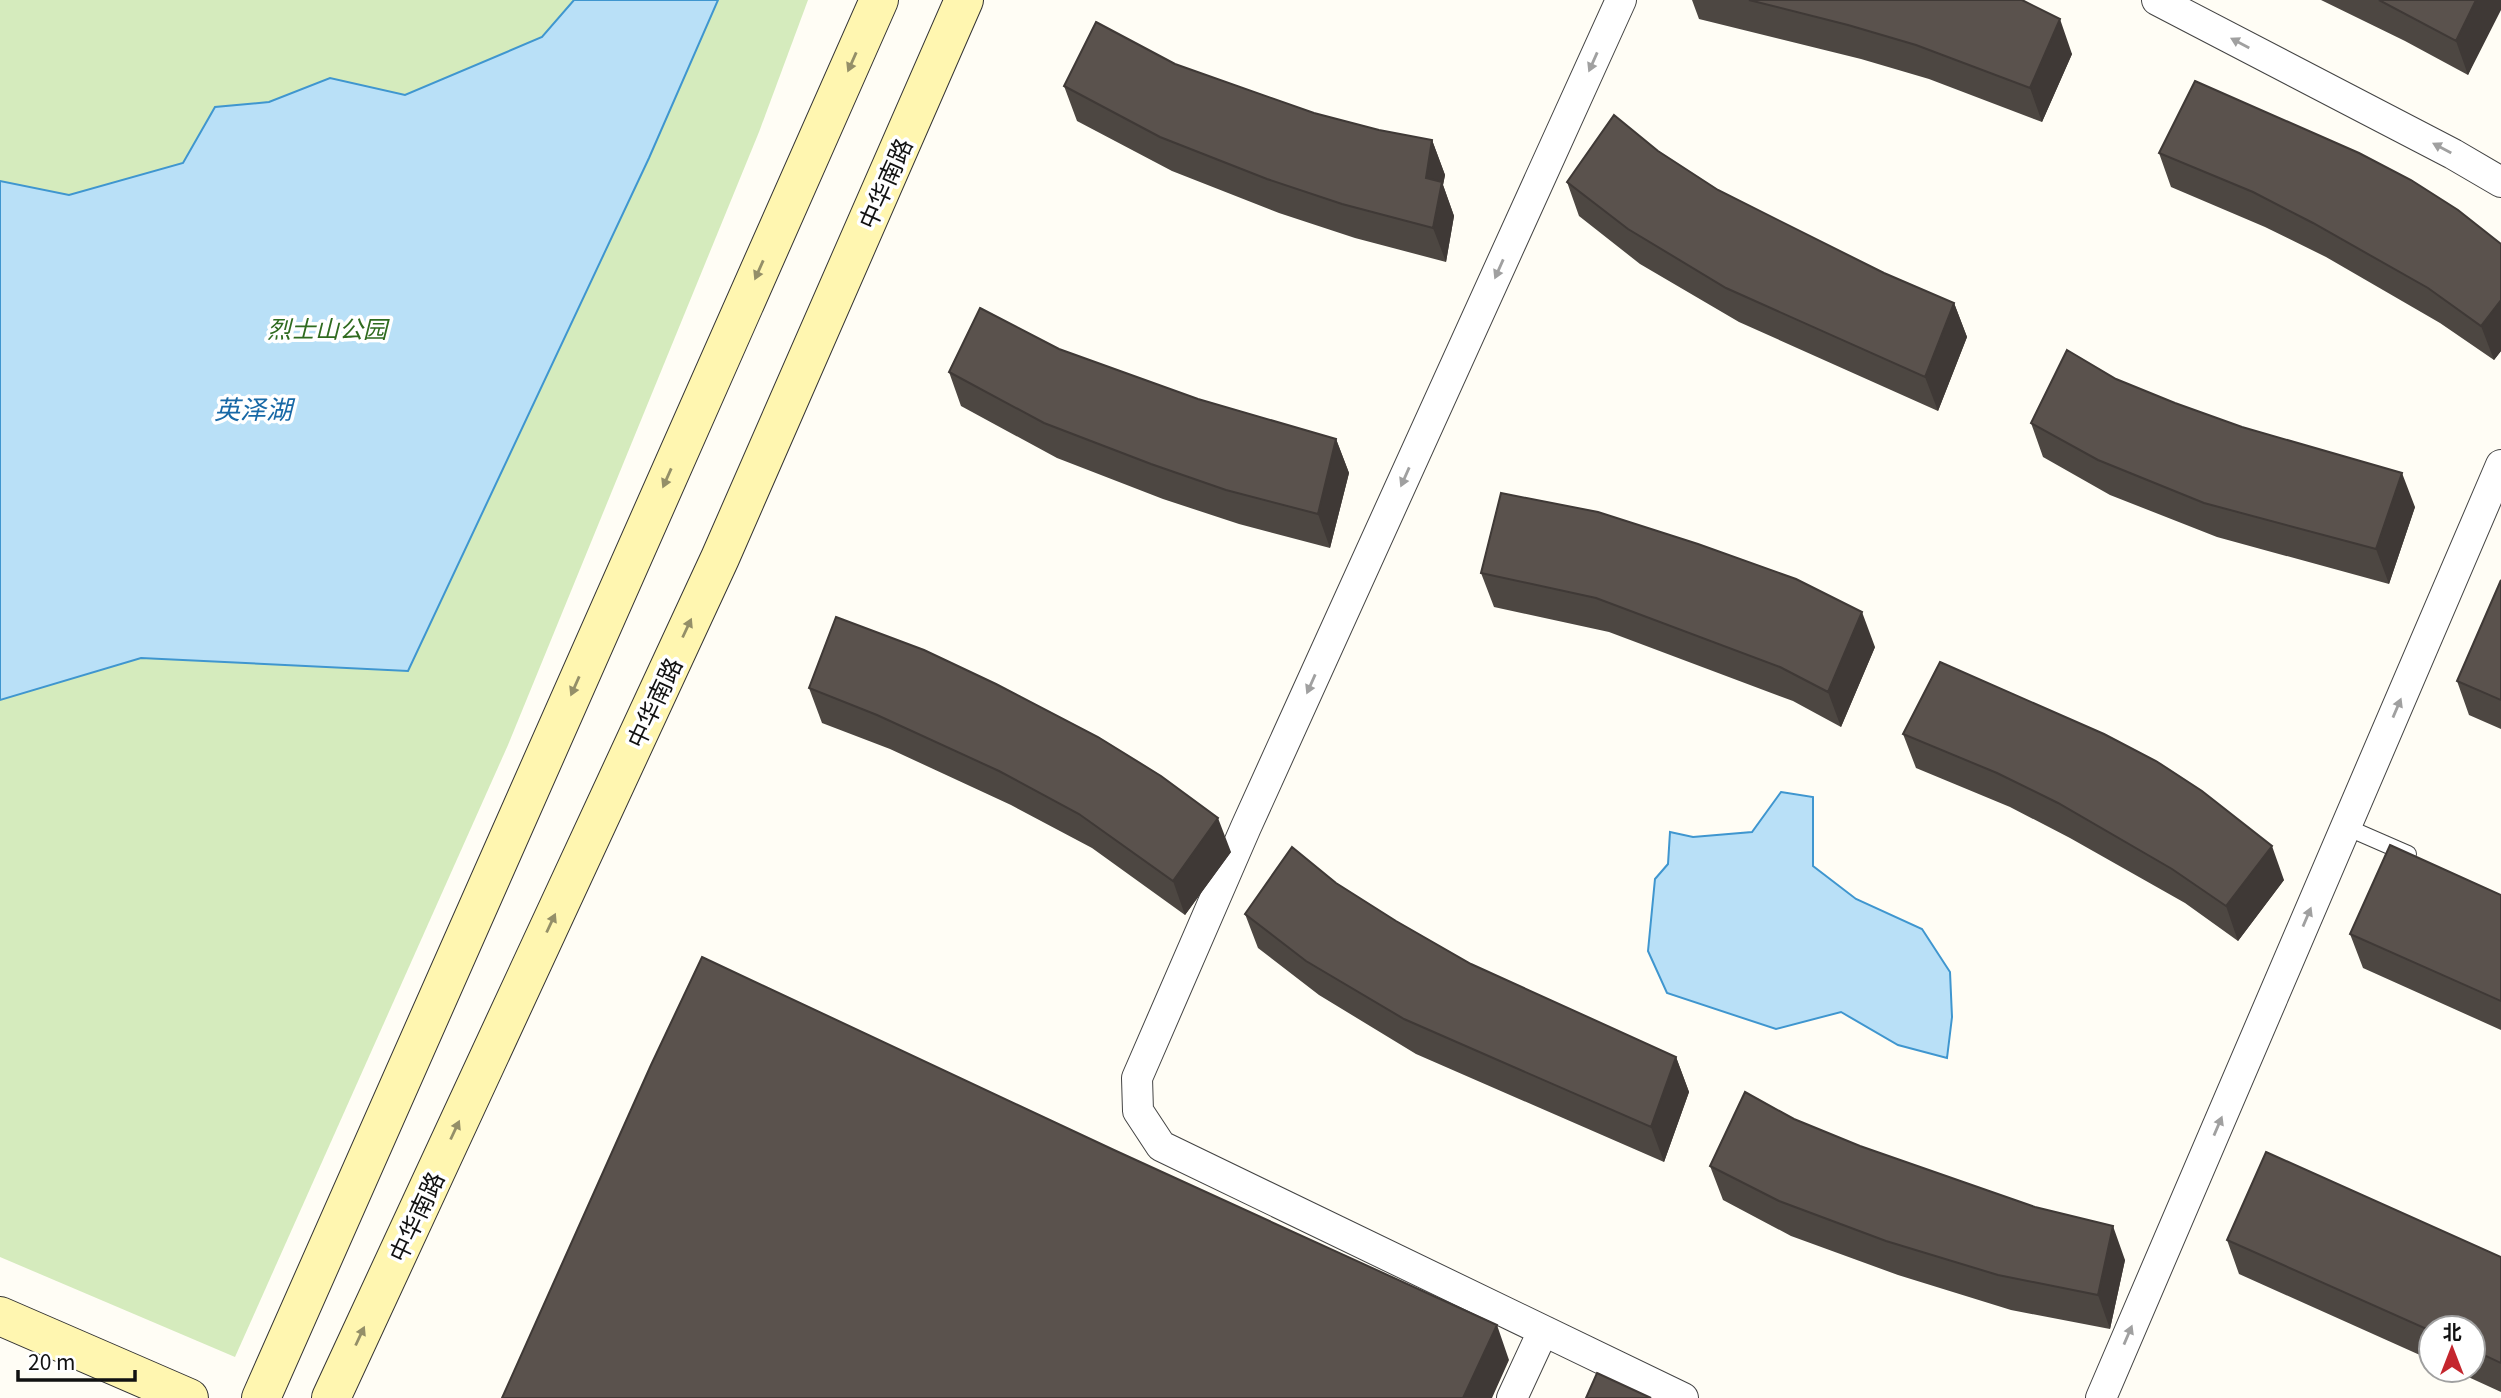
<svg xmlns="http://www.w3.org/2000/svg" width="2501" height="1398" font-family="Georgia,'Noto Sans SC',serif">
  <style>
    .green { fill: #d5ebbd }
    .water { fill: #b9e0f7; stroke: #3f96cf; stroke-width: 2 }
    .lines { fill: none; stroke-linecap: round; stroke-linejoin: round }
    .lane-casing { stroke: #444; stroke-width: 18 }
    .street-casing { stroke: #444; stroke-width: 32 }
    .secondary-casing { stroke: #333; stroke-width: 40 }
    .lane { stroke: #fff; stroke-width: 16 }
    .street { stroke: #fff; stroke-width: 30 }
    .secondary { stroke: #fff6b0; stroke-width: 38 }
    .wall { fill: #4d4742 }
    .shaded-wall { fill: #3f3936 }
    .building { fill: #5a524d; stroke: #3f3936; stroke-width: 2 }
    .oneway { fill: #a0a0a0 }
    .oneway2 { fill: #948f68 }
    .labels { text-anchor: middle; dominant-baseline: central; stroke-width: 7; stroke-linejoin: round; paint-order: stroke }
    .street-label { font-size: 24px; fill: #111; stroke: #fff }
    .park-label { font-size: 24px; font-style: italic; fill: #2f6b1f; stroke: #fff }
    .water-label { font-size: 26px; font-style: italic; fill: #1768a6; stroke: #fff }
  </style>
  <rect width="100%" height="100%" fill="#fffdf5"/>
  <path class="green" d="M0 0H808L759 132 508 745 235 1357 0 1257Z"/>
  <path class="water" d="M574 0H718L649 158 408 671 141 658 0 700V181L69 195 183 163 215 107 269 102 330 78 405 95 542 37Z
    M1781 792 1813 797V866L1856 899 1922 929 1950 972 1952 1017 1947 1058 1898 1045 1841 1012 1776 1029 1667 993 1648 951 1655 879 1668 864 1670 832 1693 837 1752 832Z"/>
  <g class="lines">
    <defs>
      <path id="lane" d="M2346 827 2408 854"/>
      <path id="street" d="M1621 0 1246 827 1137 1078 1138 1111 1161 1146 1683 1398
        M2157 0 2453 154 2501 182
        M1512 1398 1543 1331
        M2101 1398 2501 465"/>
      <path id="secondary" d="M0 1316 189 1398
        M261 1398 879 0
        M331 1398 720 558 964 0"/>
    </defs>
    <use href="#lane" class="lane-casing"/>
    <use href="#street" class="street-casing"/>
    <use href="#secondary" class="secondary-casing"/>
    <use href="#lane" class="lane"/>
    <use href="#street" class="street"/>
    <use href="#secondary" class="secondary"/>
  </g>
  <path class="wall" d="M1692 0H2022L2072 54 2042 122 1929 79 1861 59 1699 19Z
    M2321 0H2501L2468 75 2405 41Z
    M1175 64 1314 113 1379 130 1432 140 1445 175 1443 185 1454 216 1446 262 1355 238 1279 213 1172 171 1077 121 1064 86Z
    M1658 151 1718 190 1884 273 1954 303 1967 337 1938 411 1739 322 1640 264 1579 216 1567 182Z
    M2159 153 2501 244V351L2494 360 2440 323 2326 257 2265 227 2171 187Z
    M1059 349 1198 399 1336 439 1349 473 1330 548 1239 524 1163 499 1057 458 961 406 949 372Z
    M2116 379 2415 507 2389 584 2217 537 2110 495 2043 457 2031 423Z
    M1481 573 1875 647 1841 727 1793 701 1609 632 1494 607Z
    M2501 580V729L2469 715 2457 681Z
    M809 688 1231 852 1185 915 1092 848 1011 805 890 749 822 723Z
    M1903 734 2284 880 2238 941 2185 903 2070 838 2010 807 1916 768Z
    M1336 883 1396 921 1471 964 1676 1057 1689 1092 1664 1162 1416 1054 1319 995 1258 948 1245 914Z
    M2501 895V1030L2363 968 2350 934Z
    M1794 1119 2125 1260 2110 1329 2011 1310 1898 1275 1791 1236 1723 1200 1710 1166Z
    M2227 1240 2501 1257V1392L2453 1370H2473V1328H2431V1360L2239 1274Z"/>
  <path class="shaded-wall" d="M2476 0H2501V10L2468 75 2456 41Z
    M2060 19 2072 54 2042 122 2030 88Z
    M1432 140 1445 175 1443 185 1454 216 1446 262 1433 228 1426 178Z
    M2501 300V351L2494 360 2481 326Z
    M1954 303 1967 337 1938 411 1925 377Z
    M1336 439 1349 473 1330 548 1318 514Z
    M2402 473 2415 507 2389 584 2376 549Z
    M1862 612 1875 647 1841 727 1828 692Z
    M1218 818 1231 852 1185 915 1173 881Z
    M2272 846 2284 880 2238 941 2226 906Z
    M1676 1057 1689 1092 1664 1162 1651 1127Z
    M2113 1226 2125 1260 2110 1329 2098 1295Z
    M1497 1325 1509 1360 1492 1398H1463Z"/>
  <path class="building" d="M1749 0H2022L2060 19 2030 88 1916 45 1848 25Z
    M2379 0H2476L2456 41Z
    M1096 22 1175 64 1314 113 1379 130 1432 140 1426 178 1442 182 1433 228 1342 204 1267 179 1160 137 1064 86Z
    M2195 81 2359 153 2411 180 2458 210 2501 244V300L2481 326 2428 288 2313 223 2253 192 2159 153Z
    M1614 115 1658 151 1718 190 1884 273 1954 303 1925 377 1726 288 1628 229 1567 182Z
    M980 308 1059 349 1198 399 1336 439 1318 514 1226 490 1151 464 1044 423 949 372Z
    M2067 350 2116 379 2175 403 2242 427 2402 473 2376 549 2204 503 2098 460 2031 423Z
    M1501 493 1598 512 1698 544 1796 579 1862 612 1828 692 1780 667 1596 598 1481 573Z
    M2501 580V700L2457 681Z
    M836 617 924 650 996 684 1098 737 1161 776 1218 818 1173 881 1079 814 999 771 877 715 809 688Z
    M1940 662 2104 734 2156 761 2202 791 2272 846 2226 906 2172 869 2058 803 1997 773 1903 734Z
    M2390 845 2501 895V1001L2350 934Z
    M1292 847 1336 883 1396 921 1471 964 1676 1057 1651 1127 1404 1019 1306 961 1245 914Z
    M702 957 1114 1150 1497 1325 1463 1398H502L651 1065Z
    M1745 1092 1794 1119 1860 1146 2035 1207 2113 1226 2098 1295 1998 1275 1886 1241 1779 1201 1710 1166Z
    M2266 1152 2501 1257V1363L2473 1350V1328H2431V1331L2227 1240Z
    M1597 1373 1651 1398H1586Z"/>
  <defs><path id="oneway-solid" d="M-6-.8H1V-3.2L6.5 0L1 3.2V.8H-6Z" transform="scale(1.75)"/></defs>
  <g class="oneway">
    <use href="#oneway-solid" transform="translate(2240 43) rotate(-152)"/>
    <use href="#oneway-solid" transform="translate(1593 62) rotate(114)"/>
    <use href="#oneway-solid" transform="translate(2442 148) rotate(-152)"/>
    <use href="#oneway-solid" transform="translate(1499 269) rotate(114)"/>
    <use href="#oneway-solid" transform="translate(1405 477) rotate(114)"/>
    <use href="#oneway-solid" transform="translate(1311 684) rotate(114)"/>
    <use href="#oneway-solid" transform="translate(2397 708) rotate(-67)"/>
    <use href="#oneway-solid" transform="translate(2307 917) rotate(-67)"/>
    <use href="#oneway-solid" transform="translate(2218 1126) rotate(-67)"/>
    <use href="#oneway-solid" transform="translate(2128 1335) rotate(-67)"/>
  </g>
  <g class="oneway2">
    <use href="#oneway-solid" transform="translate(852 62) rotate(114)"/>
    <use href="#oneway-solid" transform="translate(759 270) rotate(114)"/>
    <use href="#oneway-solid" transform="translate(667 478) rotate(114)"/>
    <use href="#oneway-solid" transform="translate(687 628) rotate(-65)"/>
    <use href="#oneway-solid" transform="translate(575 686) rotate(114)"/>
    <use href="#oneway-solid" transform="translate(551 923) rotate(-65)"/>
    <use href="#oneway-solid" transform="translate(455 1130) rotate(-65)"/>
    <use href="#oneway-solid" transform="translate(360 1336) rotate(-65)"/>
  </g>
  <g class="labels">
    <g class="street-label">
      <text transform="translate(884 183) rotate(-66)">中华南路</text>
      <text transform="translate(653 702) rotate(-65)">中华南路</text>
      <text transform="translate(415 1216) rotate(-65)">中华南路</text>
    </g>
    <g class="park-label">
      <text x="327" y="327">烈士山公园</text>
    </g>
    <g class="water-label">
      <text x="253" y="407">英泽湖</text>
    </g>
  </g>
  <g transform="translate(2452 1349)"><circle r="33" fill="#ffffff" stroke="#a0a0a0" stroke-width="2"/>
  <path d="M0-5L12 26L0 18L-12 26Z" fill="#c4262e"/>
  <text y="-10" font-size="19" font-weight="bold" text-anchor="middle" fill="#111111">北</text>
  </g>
  <path d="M18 1370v10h117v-10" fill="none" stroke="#111111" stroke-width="3.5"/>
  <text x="28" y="1370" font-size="21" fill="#111111" stroke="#ffffff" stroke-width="5" paint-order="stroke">20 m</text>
</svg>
